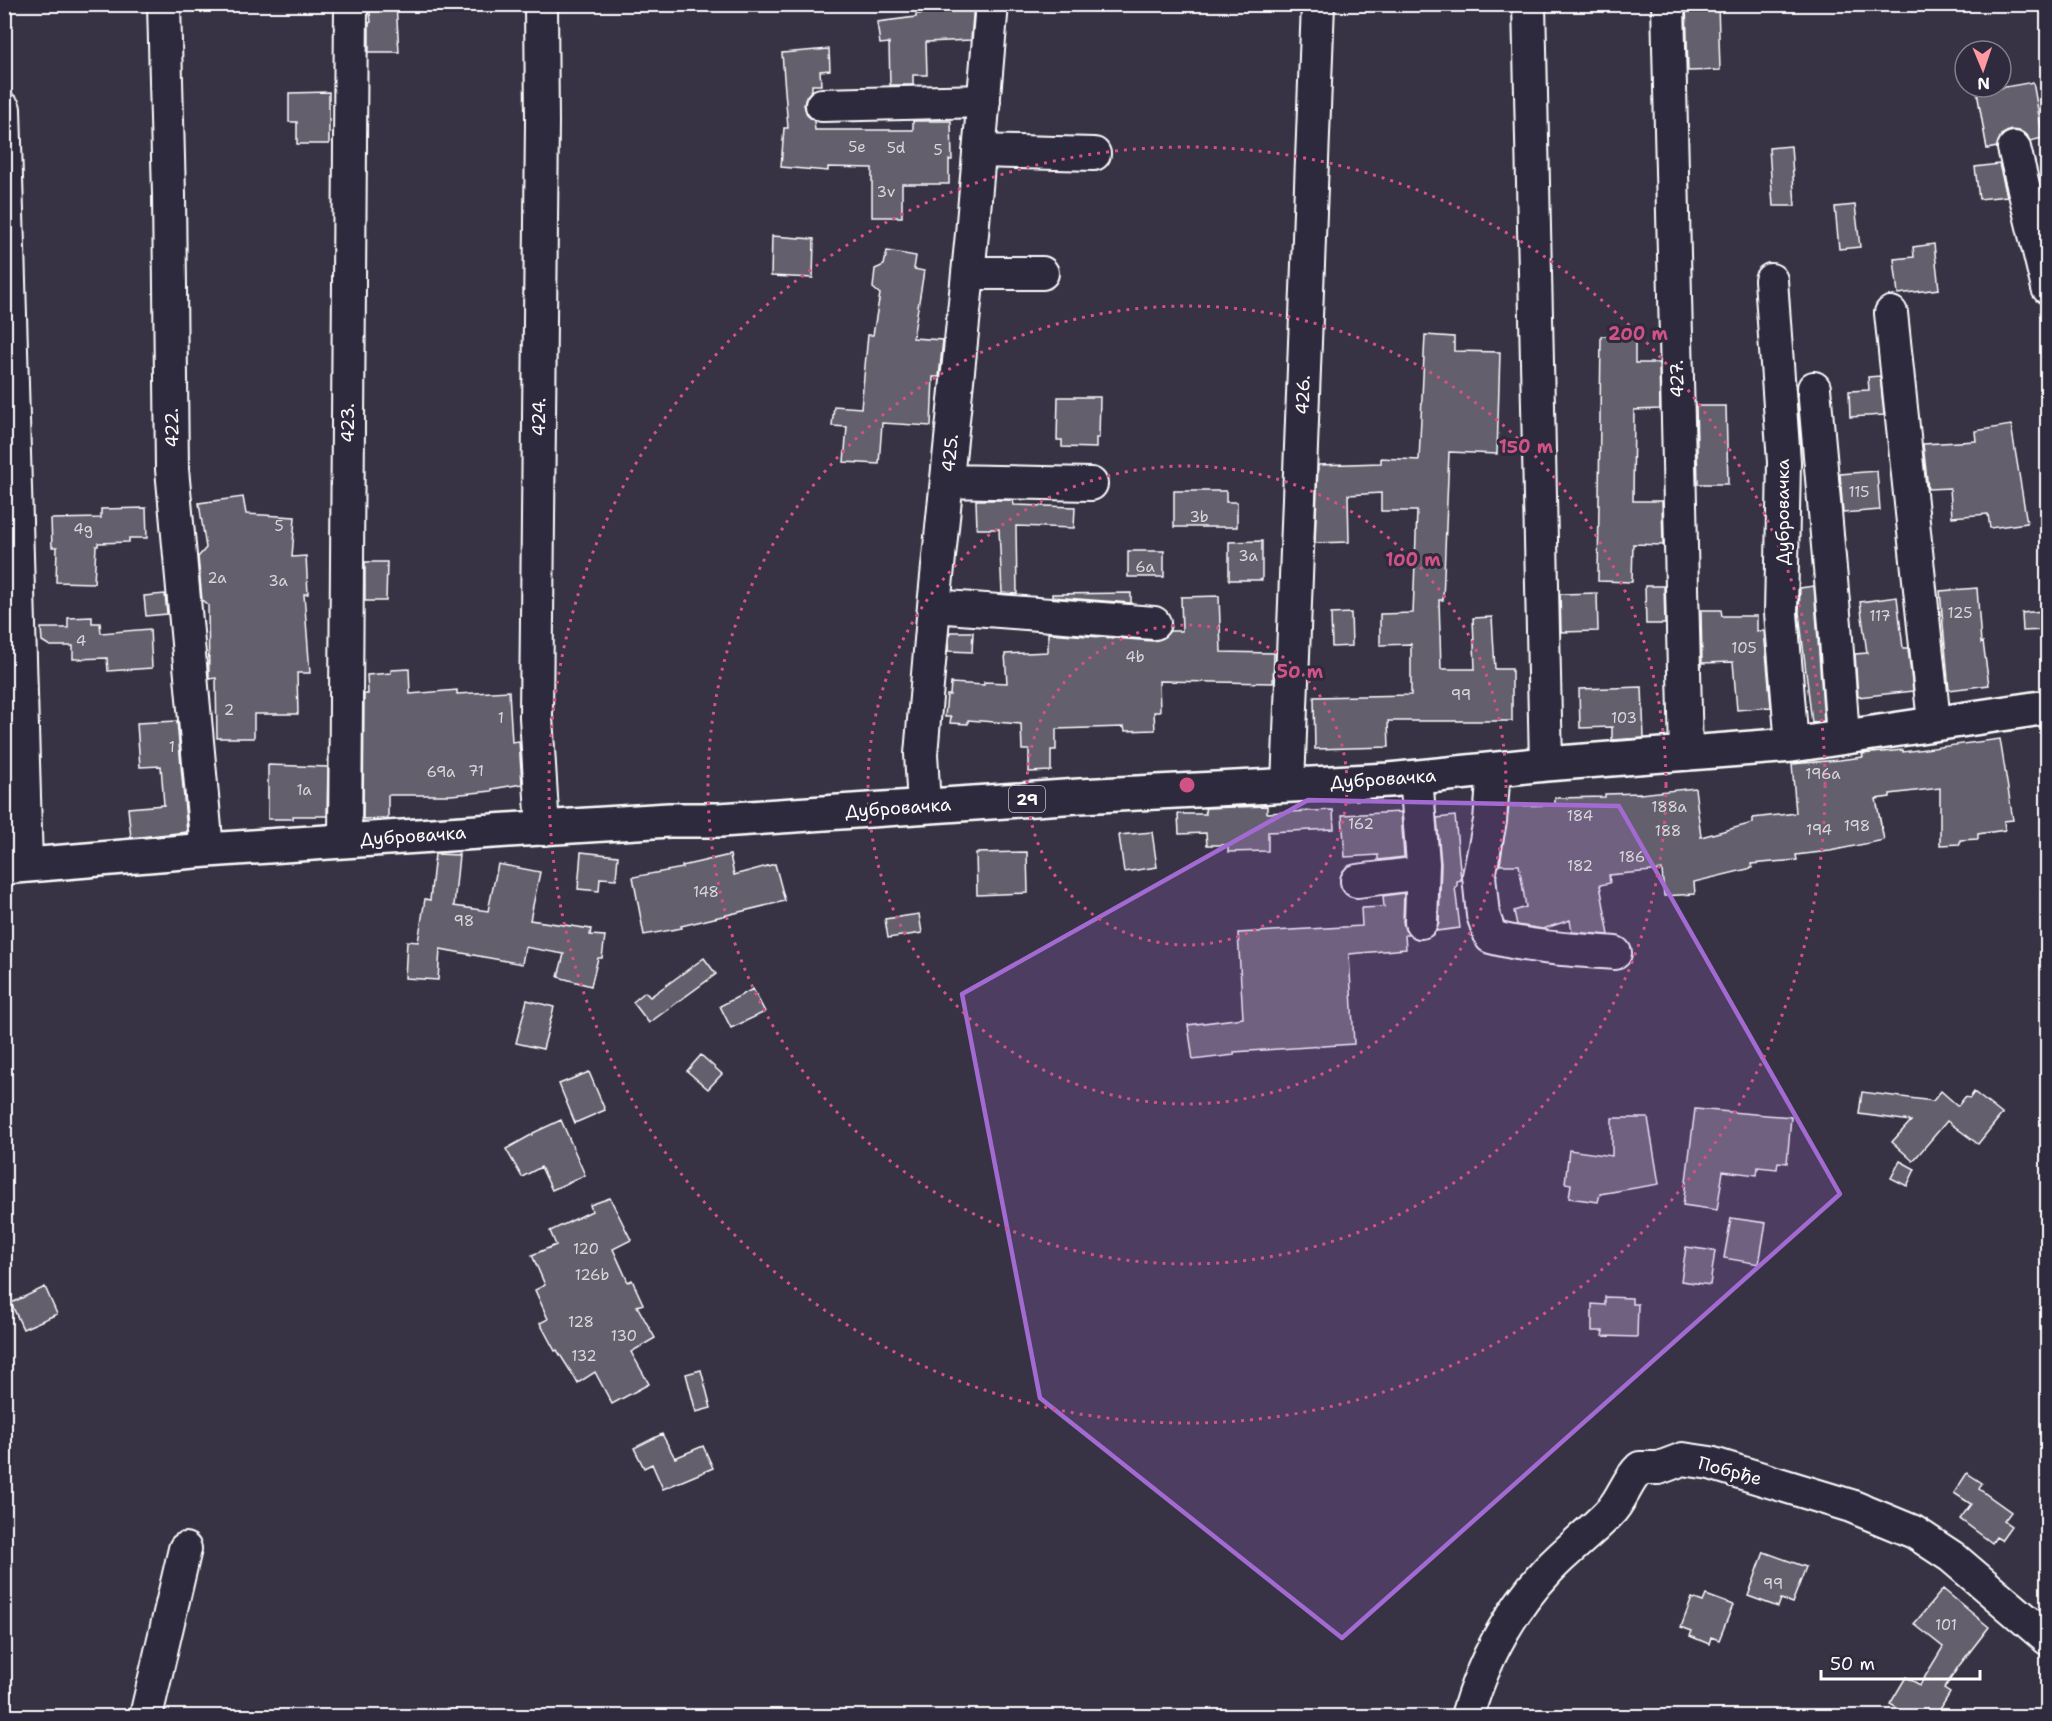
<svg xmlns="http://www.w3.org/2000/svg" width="2052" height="1721" font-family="'Shantell Sans',sans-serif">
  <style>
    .building { fill: #635f6d; stroke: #fff; stroke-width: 1.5 }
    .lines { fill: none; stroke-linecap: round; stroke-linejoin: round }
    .minor-casing { stroke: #fff; stroke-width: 36 }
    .major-casing { stroke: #fff; stroke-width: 38 }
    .minor { stroke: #2f2a3d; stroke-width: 32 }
    .major { stroke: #2f2a3d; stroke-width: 33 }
    .marked { fill: #a36bd2; fill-opacity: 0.2; stroke: #a36bd2; stroke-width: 4.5; stroke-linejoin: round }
    .ring { fill: none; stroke: #d15284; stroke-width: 3; stroke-dasharray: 3 6 }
    .labels { text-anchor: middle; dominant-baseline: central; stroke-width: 6; stroke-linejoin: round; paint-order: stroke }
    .number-label { font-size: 15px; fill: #d8d7da }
    .shield { fill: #2f2a3d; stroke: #c1bfc5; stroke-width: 1.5 }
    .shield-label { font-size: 16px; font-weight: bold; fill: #fff }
    .street-label { font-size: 18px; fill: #fff; stroke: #2f2a3d }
    .centre { fill: #d15284; stroke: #2f2a3d; stroke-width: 3 }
    .ring-label { font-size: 18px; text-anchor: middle; font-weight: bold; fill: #d15284; stroke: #2f2a3d; stroke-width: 6; stroke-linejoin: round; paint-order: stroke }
  </style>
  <rect width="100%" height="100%" fill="#373345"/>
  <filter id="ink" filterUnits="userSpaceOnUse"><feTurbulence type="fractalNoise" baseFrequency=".0167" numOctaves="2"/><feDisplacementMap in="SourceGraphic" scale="12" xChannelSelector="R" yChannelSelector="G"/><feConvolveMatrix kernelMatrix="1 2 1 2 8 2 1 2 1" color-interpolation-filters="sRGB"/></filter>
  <g filter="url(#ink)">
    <path class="building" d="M369 4H396L399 52H369V23L371 22Z
      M944 4H974L971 40 926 42 927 75H913V85H890L889 43 880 44 877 22 916 17V14L945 12Z
      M1686 4H1718L1720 70 1688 71Z
      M829 49 830 70 820 71 821 85H812V90L806 97 804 105 807 115 814 121 815 130H913V121H951L952 160H949V184H902V217H872V168L828 167V171L781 167 784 128H788L782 53Z
      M2033 82 2043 138 2030 141 2027 135 2020 131 2010 130 2001 135 1997 147 1987 149 1977 92Z
      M329 92V144H297V122H289V93Z
      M1791 146 1795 206H1773L1769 148Z
      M1999 164 2007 196 1979 199 1975 167Z
      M1855 205 1860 247 1839 249 1835 207Z
      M772 236 814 239 813 278 771 276Z
      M1934 244 1939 289 1898 294 1894 259 1914 257 1913 247Z
      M887 251 916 256 914 269 924 271 913 338 943 340 939 377H933L931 426 882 423 879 464 844 462 847 427 832 426 834 406 861 408 868 335H873L880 294 873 288 875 269 884 265Z
      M1425 335 1454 337V351L1500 352 1497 454 1449 452 1443 600H1439L1441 669H1475L1473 618 1492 617 1495 669H1512V721H1388L1389 747 1315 749 1314 697 1411 695V644L1380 645V614L1413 613 1417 511H1381V493L1348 495 1349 542 1315 543 1318 465 1381 463V458L1419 460Z
      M1601 336H1635V363H1659L1660 409 1634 410 1633 501H1662L1663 545 1633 544 1632 582 1598 581Z
      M1880 376 1884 415 1850 417 1849 391 1869 390 1868 377Z
      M1058 397H1100L1099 438H1096V448L1062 447V440H1057Z
      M1696 406H1726L1728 484H1698Z
      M2011 425 2027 523 1990 528 1988 514 1952 517 1950 488 1928 489 1923 444 1976 441 1975 431Z
      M1877 471 1880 510 1843 513 1840 474Z
      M1174 491H1226V502H1237V527H1174Z
      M243 497 246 514 295 517 292 557 306 556 308 594H304L310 673H297L298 714H254V738H217L216 678 209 679 208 605 202 600 198 557 206 548 199 503Z
      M976 500H1013L1014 505 1075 507 1074 528 1016 526 1017 594 1002 593 999 529H977Z
      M146 508 147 538H129V542L98 543V546H96L94 583 56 582 57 547H52L51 519 101 518V509Z
      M1262 541V580H1229V542Z
      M1128 551H1164V577H1128Z
      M365 562H387L386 601H365Z
      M1645 586H1664L1665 624H1646Z
      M1814 586 1824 721 1812 723 1799 612 1800 588Z
      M1977 588 1981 643 1983 642 1989 685 1949 690 1940 591Z
      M1131 593V603L1052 597V594Z
      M1597 593 1598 631 1561 632 1560 594Z
      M165 594 167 614 146 616 144 596Z
      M1219 596 1221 652 1274 653 1273 683 1159 681 1160 712H1154L1155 730 1125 731 1124 727 1056 729V750H1051V771L1029 772V750H1022L1021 724 968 720V724L950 723 951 717H945L947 695H950L951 683 984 685V682L1007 683 1005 654 1048 652V633L1153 641 1161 639 1170 631H1182L1181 597Z
      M1897 597 1903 648H1908L1913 691 1858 697 1855 654 1867 653 1860 602Z
      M1701 610H1721L1722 616H1757V631H1764L1771 707 1737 710 1733 662 1702 663Z
      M2042 611 2043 630 2023 631 2022 613Z
      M1351 613 1352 646 1332 647 1331 614Z
      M92 617V623H100L101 633 150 629 152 668 108 671 107 658 73 659V646H50L42 641 41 628H68V618Z
      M950 632H973L972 652 948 651Z
      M409 669 410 694 457 690V694L509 691 512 742 519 741 522 784 492 789V791L451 795H388V818L363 819 364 694H368L367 675 391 673V670Z
      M1642 687 1644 738 1612 740V727L1580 728 1579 689Z
      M177 721 187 832 131 838 128 808 164 805 161 766 140 767 137 723Z
      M2000 739 2013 820 2004 821 2005 830 1978 834V839L1960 840V844L1940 845V788L1890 794V797L1876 799 1884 840 1830 851 1796 855 1797 860 1751 864 1752 868 1694 882 1695 894 1664 896 1662 870 1609 875 1610 883 1600 885 1609 935 1572 932 1570 920 1543 929 1517 925 1514 911 1526 907 1519 865H1500L1509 806 1555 805V798L1605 797V794L1640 793V794L1695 788 1701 837 1753 823V818L1796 813 1792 764 1839 760 1863 757 1862 754 1903 750V752Z
      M268 765 328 767 327 816H293V819H268Z
      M1267 806V813L1333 810 1334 829 1268 832V851L1228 852V845H1207L1206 833 1179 834 1178 814H1206L1205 808Z
      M1401 812 1404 857 1378 860V855L1345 857 1342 815Z
      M1455 816 1461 880 1457 881V887H1455L1460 928 1436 931 1439 923 1441 864 1437 818Z
      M1152 832 1157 867 1124 872 1119 835Z
      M581 852 618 856 616 879 600 878 599 891 578 889Z
      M1027 852 1028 893 977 895 976 853Z
      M435 854 459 855 454 906 488 911 498 864 540 872 530 920 591 929 590 935 605 936 602 958H598L591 986 558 977 564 954 525 947 522 964 440 949 438 980 405 978 407 941 418 942 425 899 430 900Z
      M730 855 734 875 775 864 785 901 681 926 682 928 644 935 633 877 683 868 682 866Z
      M1404 893 1403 922 1405 930 1409 935H1405L1406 949 1349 954 1354 1044 1234 1052V1055L1193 1060 1188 1025 1243 1018 1238 933 1362 926 1361 908 1384 907 1383 896Z
      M919 914 922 933 888 938 885 919Z
      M704 958 716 974 649 1023 633 1002 645 992 650 997Z
      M753 989 765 1012 731 1028 720 1006Z
      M527 1000 554 1007 543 1049 516 1043Z
      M701 1055 722 1074 708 1089 687 1071Z
      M589 1072 605 1110 575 1123 559 1084Z
      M1941 1091 1958 1106 1965 1097 1970 1098 1974 1092 2002 1114 1978 1144 1947 1121 1913 1161 1892 1142 1911 1121 1859 1114 1862 1092 1933 1101Z
      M1695 1109 1791 1117 1787 1163 1778 1162 1777 1169 1758 1167 1757 1175 1723 1171 1717 1210 1683 1205Z
      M1612 1118H1648L1659 1184 1600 1194 1598 1202 1569 1198 1571 1184 1565 1183 1569 1150 1612 1156Z
      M561 1120 585 1175 552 1190 541 1167 522 1177 506 1149 533 1134V1133Z
      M1900 1161 1915 1169 1907 1186 1891 1178Z
      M610 1198 631 1240 613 1249 628 1282 632 1280 643 1304 637 1306 655 1338 631 1352 649 1384 612 1404 595 1372 578 1383 557 1350 555 1351 540 1323 548 1319 535 1290 545 1285 532 1255 556 1245 550 1231 592 1211 590 1205Z
      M1731 1218 1766 1223 1759 1264 1724 1258Z
      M1686 1247 1715 1251 1710 1285 1681 1281Z
      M45 1287 57 1314 23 1329 11 1303Z
      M1605 1297 1632 1298V1304H1638L1637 1337 1602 1336 1603 1331H1592V1304L1605 1305Z
      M701 1370 711 1408 696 1412 686 1374Z
      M662 1434 675 1458 703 1446 713 1468 663 1489 652 1464 644 1468 634 1448Z
      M1967 1473 1982 1483 1979 1489 2011 1512 2004 1521 2011 1526 2001 1540 1996 1537 1992 1543 1960 1519 1971 1504 1954 1493Z
      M1764 1552 1806 1567 1792 1603 1781 1599 1778 1607 1748 1596Z
      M1943 1589 1989 1627 1958 1667 1944 1689 1950 1693 1936 1716H1911L1890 1704 1906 1677 1920 1685 1943 1647 1914 1624Z
      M1706 1595 1733 1605 1719 1640 1711 1637 1709 1644 1690 1636 1692 1631 1681 1627 1692 1598 1703 1602Z"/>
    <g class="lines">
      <defs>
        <path id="minor" d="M164 4 169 195 172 469 207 850
          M541 4 542 122 536 717 543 829
          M1529 4 1546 764
          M1668 4 1686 754
          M822 105 984 101
          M4 109 26 865
          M2014 148 2048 288
          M979 151 1094 154
          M968 273H1042
          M1771 280 1784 462 1781 613 1792 745
          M1891 313 1934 722
          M1814 388 1835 625 1843 737
          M947 481 1091 484
          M934 606 1154 623
          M1494 769 1490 821 1479 876 1483 915 1491 937C1532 948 1574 950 1615 953
          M1416 777 1423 863 1421 922
          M1288 785 1318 4
          M924 806 921 754 934 606 972 234 992 4
          M345 841 351 4
          M1357 881 1422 873
          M146 1716 185 1549
          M1467 1716C1483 1661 1509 1611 1549 1569 1568 1549 1590 1533 1609 1513 1623 1499 1626 1481 1640 1468H1659L1683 1459 1710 1463 1851 1506 1914 1532 1952 1557 2048 1639"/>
        <path id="major" d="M4 867 207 850 508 830 669 820H720L1079 796 1389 780 1546 764 1792 745 2048 707"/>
      </defs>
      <use href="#minor" class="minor-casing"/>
      <use href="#major" class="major-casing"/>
      <use href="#minor" class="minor"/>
      <use href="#major" class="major"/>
    </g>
  </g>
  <path class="marked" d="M1308 800 1619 806 1840 1194 1342 1638 1040 1398 962 994Z"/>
  <g class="ring">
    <circle cx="1187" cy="785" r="160"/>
    <circle cx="1187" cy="785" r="319"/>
    <circle cx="1187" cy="785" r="479"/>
    <circle cx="1187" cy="785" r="638"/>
  </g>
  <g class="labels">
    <g class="number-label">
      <text x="857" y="147">5e</text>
      <text x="896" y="148">5d</text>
      <text x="938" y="150">5</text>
      <text x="886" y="192">3v</text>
      <text x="1859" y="492">115</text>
      <text x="1199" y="517">3b</text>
      <text x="279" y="526">5</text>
      <text x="83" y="529">4g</text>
      <text x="1248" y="556">3a</text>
      <text x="1145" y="567">6a</text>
      <text x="217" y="578">2a</text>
      <text x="278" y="581">3a</text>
      <text x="1960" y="613">125</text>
      <text x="1880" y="616">117</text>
      <text x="81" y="641">4</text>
      <text x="1744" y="648">105</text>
      <text x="1135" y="657">4b</text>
      <text x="1461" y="695">99</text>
      <text x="229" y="710">2</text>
      <text x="501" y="718">1</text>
      <text x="1624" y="718">103</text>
      <text x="172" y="747">1</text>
      <text x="476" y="771">71</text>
      <text x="441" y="772">69a</text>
      <text x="1823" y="774">196a</text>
      <text x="304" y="790">1a</text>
      <text x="1669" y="807">188a</text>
      <text x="1580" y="816">184</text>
      <text x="1361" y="824">162</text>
      <text x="1857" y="826">198</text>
      <text x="1819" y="830">194</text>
      <text x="1668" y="831">188</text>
      <text x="1632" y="857">186</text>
      <text x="1580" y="866">182</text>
      <text x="706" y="892">148</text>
      <text x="464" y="921">98</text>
      <text x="586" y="1249">120</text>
      <text x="592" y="1275">126b</text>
      <text x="581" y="1322">128</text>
      <text x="624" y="1336">130</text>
      <text x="584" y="1356">132</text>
      <text x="1773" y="1584">99</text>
      <text x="1946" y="1625">101</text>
    </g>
    <rect class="shield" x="1009" y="786" width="36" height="26" rx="4.5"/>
    <g class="shield-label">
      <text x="1027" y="799">29</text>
    </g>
    <g class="street-label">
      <text transform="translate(1677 379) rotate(-91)">427.</text>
      <text transform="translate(1303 395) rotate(-88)">426.</text>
      <text transform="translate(539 417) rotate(-89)">424.</text>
      <text transform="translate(348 423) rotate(-90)">423.</text>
      <text transform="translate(172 428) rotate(-91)">422.</text>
      <text transform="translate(950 453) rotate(-84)">425.</text>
      <text transform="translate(1783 512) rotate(-90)">Дубровачка</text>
      <text transform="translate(1383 779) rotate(-4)">Дубровачка</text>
      <text transform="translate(898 808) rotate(-4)">Дубровачка</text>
      <text transform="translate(413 836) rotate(-4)">Дубровачка</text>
      <text transform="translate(1730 1471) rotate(15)">Побрђе</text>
    </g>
  </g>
  <circle cx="1187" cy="785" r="9" class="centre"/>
  <g class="ring-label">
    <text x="1638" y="340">200 m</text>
    <text x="1526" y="453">150 m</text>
    <text x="1413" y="566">100 m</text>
    <text x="1300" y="678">50 m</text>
  </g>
  <rect width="2052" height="1721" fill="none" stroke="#2f2a3d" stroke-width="24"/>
  <rect x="12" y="12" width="2028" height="1697" fill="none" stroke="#fff" stroke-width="2" filter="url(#ink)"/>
  <g transform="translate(1983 69) rotate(178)"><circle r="28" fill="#2f2a3d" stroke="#827f8b" stroke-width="1.5"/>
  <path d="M0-4.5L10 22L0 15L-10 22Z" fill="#ff9aa2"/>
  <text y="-9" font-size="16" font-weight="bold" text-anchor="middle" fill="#ffffff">N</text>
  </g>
  <path d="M1821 1670v9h159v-9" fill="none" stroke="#ffffff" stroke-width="3"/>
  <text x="1830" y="1670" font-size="18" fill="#ffffff" stroke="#2f2a3d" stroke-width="4.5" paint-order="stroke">50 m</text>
</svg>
